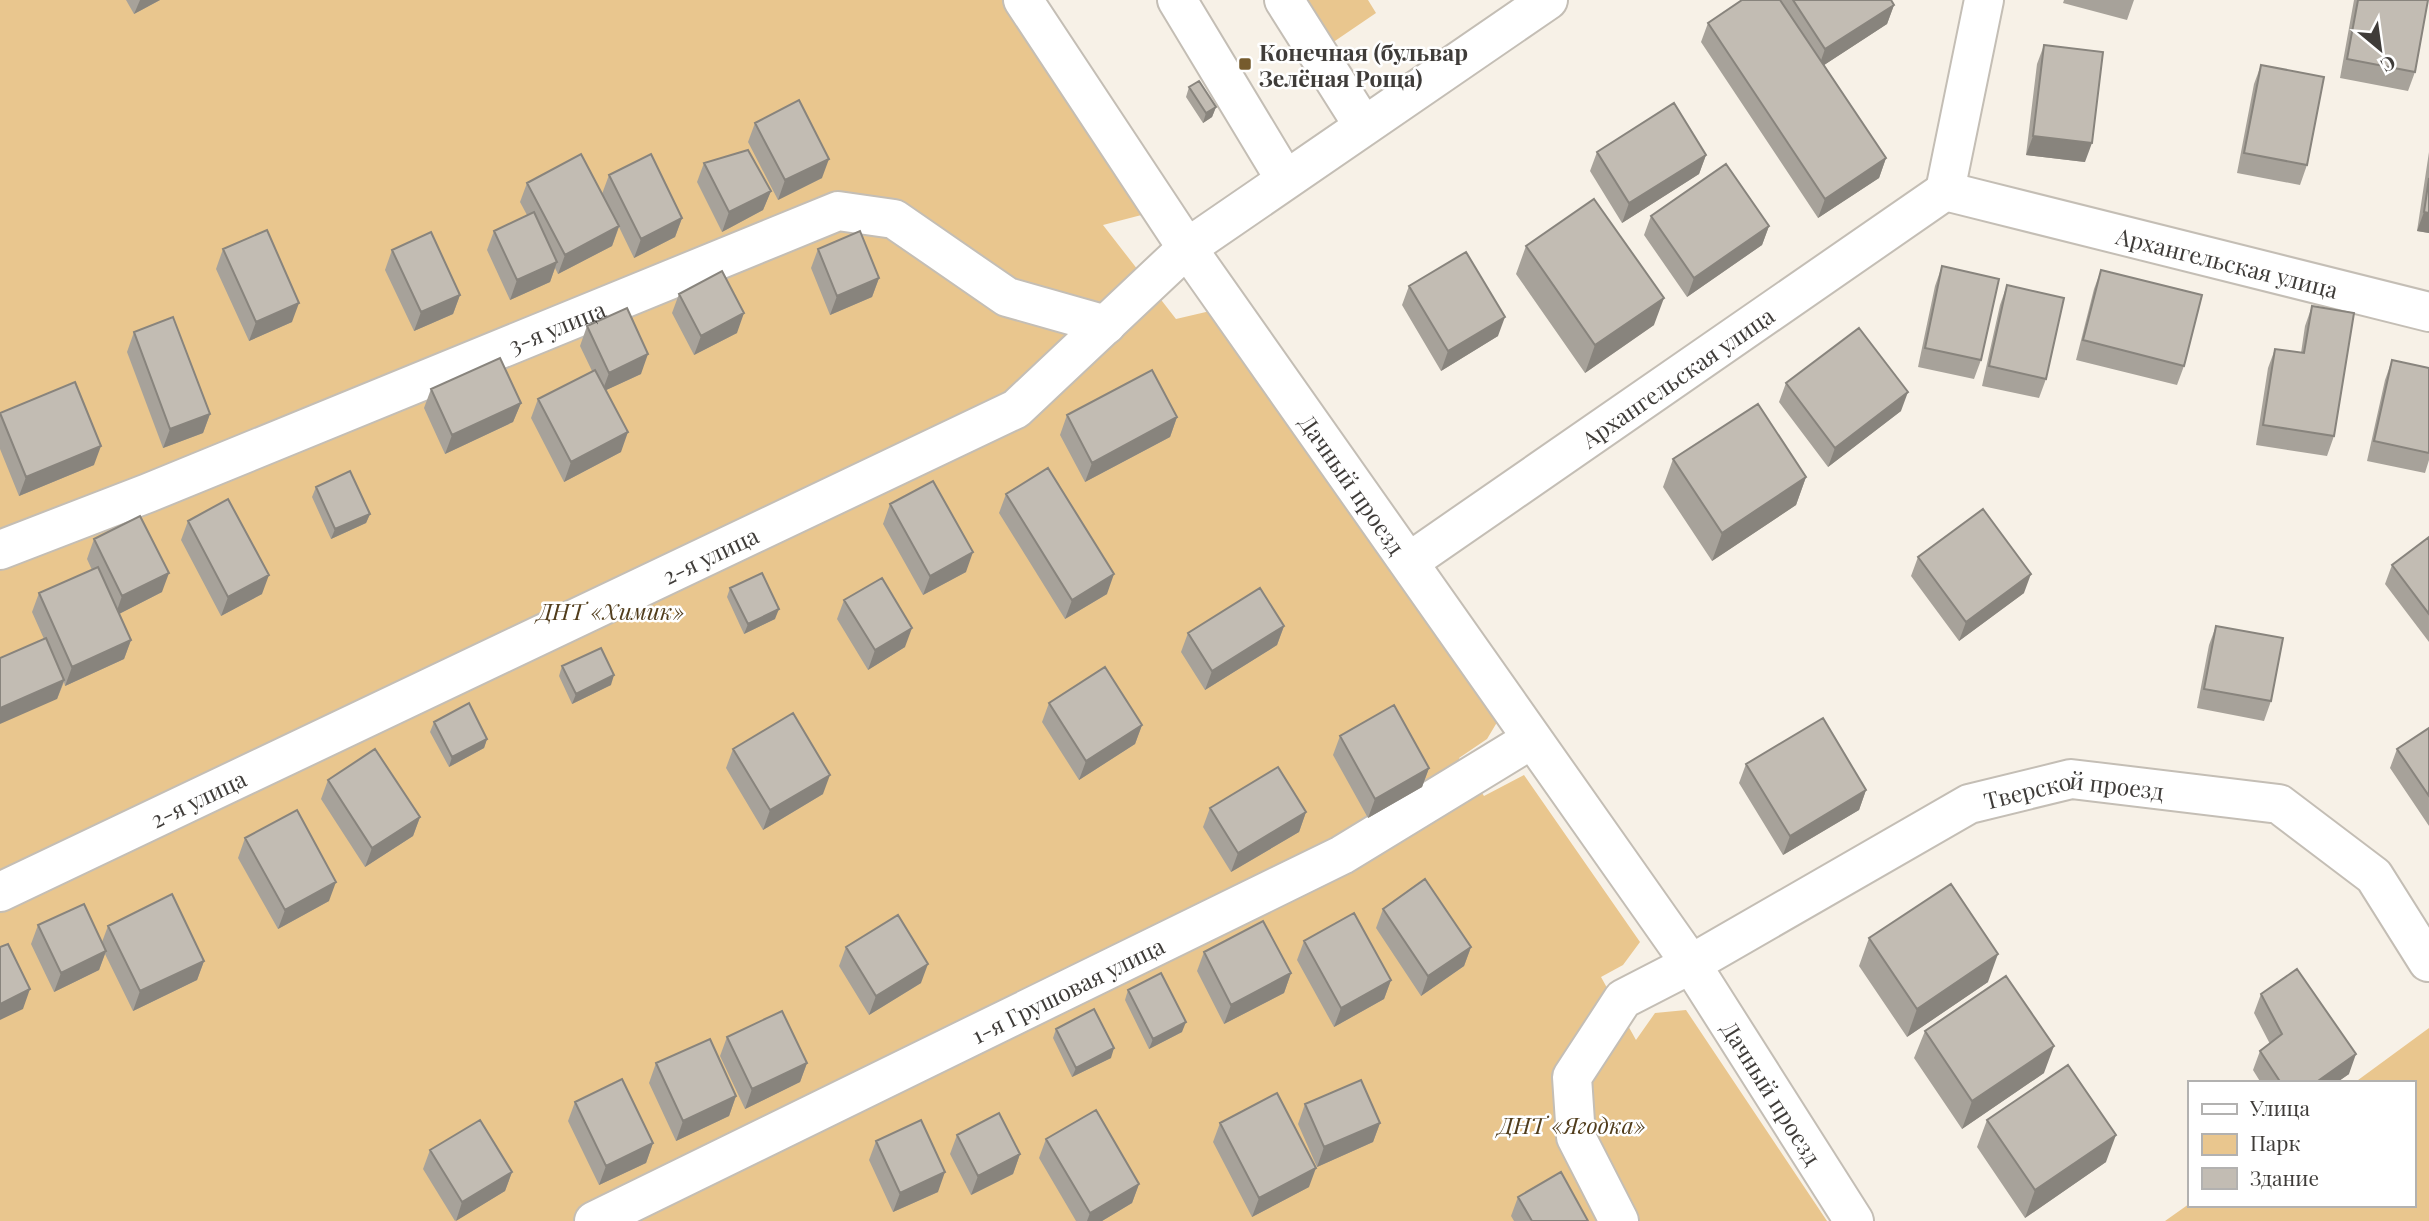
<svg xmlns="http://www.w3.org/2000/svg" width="2429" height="1221" font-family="'Playfair Display',serif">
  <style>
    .green { fill: #e9c68e }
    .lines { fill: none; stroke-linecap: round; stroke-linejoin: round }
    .minor-casing { stroke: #c4beb5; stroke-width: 42 }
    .minor { stroke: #fff; stroke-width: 38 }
    .wall { fill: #a7a29a }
    .shaded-wall { fill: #88847d }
    .building { fill: #c2bcb3; stroke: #88847d; stroke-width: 2 }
    .poi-dot { fill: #765b2d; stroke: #fff; stroke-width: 2.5 }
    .labels { text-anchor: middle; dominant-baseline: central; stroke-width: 5; stroke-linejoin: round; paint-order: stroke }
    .poi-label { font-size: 23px; font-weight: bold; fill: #3f3c39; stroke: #fff; text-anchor: start }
    .street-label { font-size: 23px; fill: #3f3c39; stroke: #fff }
    .park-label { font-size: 23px; font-style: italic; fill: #513d1c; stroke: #fff }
  </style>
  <rect width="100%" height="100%" fill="#f7f1e7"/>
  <path class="green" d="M0 0H1015L1153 212 1103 225 1176 319 1223 308 1499 719 1487 739 1459 758 1484 796 1524 775 1640 942 1623 965 1601 977 1636 1040 1655 1013 1686 1010 1827 1221H0Z
    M1300 0H1368L1376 13 1329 45Z
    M2429 1028V1221H2165L2189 1204 2413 1205V1083H2354Z"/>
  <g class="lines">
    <defs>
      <g id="minor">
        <path id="s1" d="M1023 0 1187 248 1691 964 1854 1221"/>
        <path d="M1177 0 1285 179"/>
        <path d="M1284 0 1363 125"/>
        <path d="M1945 191 1984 0"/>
        <path id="s2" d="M0 550 148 493 838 211 894 219 1007 297 1106 325"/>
        <path id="s3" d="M1409 562 1945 191 2429 312"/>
        <path id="s4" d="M0 892 1016 409 1187 248 1548 0"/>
        <path id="s5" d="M594 1221 1342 855 1532 739"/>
        <path id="s6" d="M1619 1221 1576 1137 1572 1077 1623 999 1691 964 1969 804 2071 779 2279 804 2374 876 2428 962"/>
      </g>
    </defs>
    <use href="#minor" class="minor-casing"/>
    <use href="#minor" class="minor"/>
  </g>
  <path class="wall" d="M126 0H160L134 14Z
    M1742 0H1891L1894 5 1887 24 1824 65 1886 158 1879 178 1818 218 1701 42 1708 23Z
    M2064 0H2134L2127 20 2063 3Z
    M2354 0H2428L2415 72 2408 91 2340 78Z
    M2044 45 2085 162 2026 155 2037 64Z
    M2261 65 2307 165 2300 185 2237 173 2254 84Z
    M1189 87 1216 107 1212 117 1203 123 1186 97Z
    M755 123 822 178 778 200 748 142Z
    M1597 152 1706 155 1699 174 1622 223 1590 171Z
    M2429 152V233L2417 231Z
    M704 163 771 191 763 210 722 232 697 182Z
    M609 175 682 218 675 237 634 258 619 227 612 246 558 274 555 268 550 282 510 300 487 250 494 231 527 215 520 202 527 183 602 194Z
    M1651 216 1769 226 1762 245 1687 297 1644 235Z
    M1526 246 1654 325 1585 373 1516 274Z
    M223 249 292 322 249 341 216 269Z
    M818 249 879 278 872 297 830 315 811 268Z
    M392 250 460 295 453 314 414 331 385 270Z
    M1942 266 1981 360 1974 379 1918 367 1935 286Z
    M2101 270 2184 366 2177 385 2076 360 2094 289Z
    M2007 285 2046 379 2039 398 1982 386 2000 305Z
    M1409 286 1498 336 1441 371 1402 305Z
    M679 294 737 333 694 355 672 313Z
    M2312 306 2334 436 2327 456 2256 445 2268 368 2275 349 2301 353 2305 326Z
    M587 326 641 374 606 390 621 452 564 482 531 418 538 399 592 371 580 346Z
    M134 332 210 414 203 433 163 448 127 352Z
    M2392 360 2429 368V460L2425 473 2367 461 2385 380Z
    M1786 383 1901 411 1828 467 1779 402Z
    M431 389 521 403 513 422 445 454 424 408Z
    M0 413 94 465 19 496 0 449Z
    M1067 415 1177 417 1170 437 1085 482 1060 435Z
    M1673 459 1806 477 1796 505 1712 561 1663 487Z
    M316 487 370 514 366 523 331 539 312 497Z
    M1006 494 1107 594 1065 619 999 513Z
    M890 504 966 572 923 595 883 524Z
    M188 521 262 594 221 616 181 540Z
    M2429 537V642L2385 584 2392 565Z
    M94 539 162 592 119 614 131 640 124 659 65 686 64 682 57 699 44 639 32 612 39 593 92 570 87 559Z
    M1918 557 2024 593 1959 641 1911 576Z
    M730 588 775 619 744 634 727 597Z
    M844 600 905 647 868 670 837 619Z
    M1284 626 1277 645 1205 690 1181 652 1188 633Z
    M2216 626 2271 701 2264 721 2197 708 2209 645Z
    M562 666 611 685 572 704 559 676Z
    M1049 703 1142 725 1135 744 1079 780 1042 722Z
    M434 722 487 739 484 748 449 767 430 732Z
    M2429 728V826L2390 768 2397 749Z
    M1340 736 1429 768 1422 787 1368 818 1333 755Z
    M733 749 823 794 763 830 726 768Z
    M1746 764 1866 790 1859 810 1783 855 1739 783Z
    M328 780 420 817 413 836 365 867 321 799Z
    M1210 808 1306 812 1299 832 1231 872 1203 827Z
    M245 838 329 901 278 929 238 858Z
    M1383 909 1471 947 1464 966 1421 996 1376 928Z
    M38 925 102 942 108 926 204 961 197 980 133 1011 105 954 99 970 54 992 31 944Z
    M1869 938 1988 982 1907 1037 1859 966Z
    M1304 941 1391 980 1384 999 1334 1027 1297 960Z
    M846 947 921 983 869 1015 839 966Z
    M1204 952 1291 973 1284 993 1224 1024 1197 971Z
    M1128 990 1182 1032 1149 1049 1125 1000Z
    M2261 994 2349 1074 2336 1083H2261L2253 1070 2260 1051 2270 1044 2254 1013Z
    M1056 1029 1111 1058 1072 1077 1053 1038Z
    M1925 1031 2044 1073 1962 1129 1914 1058Z
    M727 1037 807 1063 800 1082 745 1109 720 1056Z
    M656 1063 736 1096 729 1116 676 1141 649 1083Z
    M575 1102 653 1143 646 1163 599 1185 568 1121Z
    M1305 1104 1380 1123 1373 1142 1317 1167 1298 1124Z
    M1987 1120 2106 1162 2025 1218 1977 1147Z
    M1220 1123 1309 1187 1252 1217 1213 1142Z
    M957 1135 1020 1154 1013 1174 971 1195 950 1154Z
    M1046 1139 1139 1184 1132 1203 1102 1221H1076L1039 1158Z
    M876 1141 938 1192 893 1212 869 1160Z
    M430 1150 512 1172 505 1191 455 1221 423 1169Z
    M1518 1197 1588 1221H1514L1511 1216Z"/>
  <path class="shaded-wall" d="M140 0H160L134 14Z
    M1894 5 1887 24 1818 69 1825 49Z
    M1216 107 1212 117 1203 123 1206 113Z
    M2033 136 2092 143 2085 162 2026 155Z
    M1706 155 1699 174 1622 223 1629 203Z
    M1886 158 1879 178 1818 218 1825 199Z
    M829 159 822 178 778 200 785 180Z
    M771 191 763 210 722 232 729 212Z
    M2424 212 2429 213V233L2417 231Z
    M682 218 675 237 634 258 641 239Z
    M619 226 612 246 558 274 565 255Z
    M1769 226 1762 245 1687 297 1694 278Z
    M557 262 550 282 510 300 517 280Z
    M879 278 872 297 830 315 837 296Z
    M460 295 453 314 414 331 421 312Z
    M1664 298 1654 325 1585 373 1595 345Z
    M299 303 292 322 249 341 256 322Z
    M744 313 737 333 694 355 701 336Z
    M1505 317 1498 336 1441 371 1448 351Z
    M648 354 641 374 602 392 609 373Z
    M1908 392 1901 411 1828 467 1835 448Z
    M521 403 513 422 445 454 452 435Z
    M210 414 203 433 163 448 170 429Z
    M1177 417 1170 437 1085 482 1092 463Z
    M628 432 621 452 564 482 571 462Z
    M101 446 94 465 19 496 26 477Z
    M1806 477 1796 505 1712 561 1722 533Z
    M370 514 366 523 331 539 335 529Z
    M973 552 966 572 923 595 930 576Z
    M169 573 162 592 115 616 122 596Z
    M1114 574 1107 594 1065 619 1072 600Z
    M2031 574 2024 593 1959 641 1966 622Z
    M269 575 262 594 221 616 228 597Z
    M779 609 775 619 744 634 748 624Z
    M1284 626 1277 645 1205 690 1212 671Z
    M912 628 905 647 868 670 875 650Z
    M131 640 124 659 65 686 72 667Z
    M614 675 611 685 572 704 576 694Z
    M64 680 57 699 0 724V708Z
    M1142 725 1135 744 1079 780 1086 761Z
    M487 739 484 748 449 767 452 757Z
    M1429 768 1422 787 1368 818 1375 799Z
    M830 775 823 794 763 830 770 810Z
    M1866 790 1859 810 1783 855 1790 836Z
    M1306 812 1299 832 1231 872 1238 853Z
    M420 817 413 836 365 867 372 848Z
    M336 882 329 901 278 929 285 910Z
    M1471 947 1464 966 1421 996 1428 976Z
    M106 951 99 970 54 992 61 973Z
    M1998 954 1988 982 1907 1037 1917 1009Z
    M204 961 197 980 133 1011 140 991Z
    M928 964 921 983 869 1015 876 996Z
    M1291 973 1284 993 1224 1024 1231 1005Z
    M1391 980 1384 999 1334 1027 1341 1008Z
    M30 989 23 1009 0 1020V1004Z
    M1186 1022 1182 1032 1149 1049 1153 1039Z
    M2054 1046 2044 1073 1962 1129 1972 1101Z
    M1114 1048 1111 1058 1072 1077 1076 1068Z
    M2356 1054 2349 1074 2336 1083H2315Z
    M807 1063 800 1082 745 1109 752 1089Z
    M736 1096 729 1116 676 1141 683 1121Z
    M1380 1123 1373 1142 1317 1167 1324 1147Z
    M2116 1135 2106 1162 2025 1218 2035 1190Z
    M653 1143 646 1163 599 1185 606 1166Z
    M1020 1154 1013 1174 971 1195 978 1176Z
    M1316 1168 1309 1187 1252 1217 1259 1198Z
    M512 1172 505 1191 456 1221 462 1202Z
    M945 1172 938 1192 893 1212 900 1193Z
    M1139 1184 1132 1203 1102 1221H1087L1090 1213Z"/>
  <path class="building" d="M1742 0H1780L1886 158 1825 199 1708 23Z
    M1793 0H1891L1894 5 1825 49Z
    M2358 0H2428L2415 72 2347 59Z
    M2044 45 2103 52 2092 143 2033 136Z
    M2261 65 2324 77 2307 165 2244 153Z
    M1199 81 1216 107 1206 113 1189 87Z
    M799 100 829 159 785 180 755 123Z
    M1674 103 1706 155 1629 203 1597 152Z
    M748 150 771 191 729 212 704 163Z
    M581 154 619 226 565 255 527 183Z
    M651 154 682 218 641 239 609 175Z
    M1726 164 1769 226 1694 278 1651 216Z
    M2429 178V213L2424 212Z
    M1594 199 1664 298 1595 345 1526 246Z
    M534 212 557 262 517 280 494 231Z
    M267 230 299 303 256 322 223 249Z
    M860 231 879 278 837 296 818 249Z
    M431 232 460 295 421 312 392 250Z
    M1466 252 1505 317 1448 351 1409 286Z
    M1942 266 1999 279 1981 360 1925 348Z
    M2101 270 2202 295 2184 366 2083 340Z
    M722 271 744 313 701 336 679 294Z
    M2007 285 2064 298 2046 379 1989 366Z
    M2312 306 2354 313 2334 436 2263 425 2275 349 2304 353Z
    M627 308 648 354 609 373 587 326Z
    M173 317 210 414 170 429 134 332Z
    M1859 328 1908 392 1835 448 1786 383Z
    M500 358 521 403 452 435 431 389Z
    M2392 360 2429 368V453L2374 441Z
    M595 370 628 432 571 462 538 399Z
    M1152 370 1177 417 1092 463 1067 415Z
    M75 382 101 446 26 477 0 413Z
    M1758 404 1806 477 1722 533 1673 459Z
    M1048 468 1114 574 1072 600 1006 494Z
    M350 471 370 514 335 529 316 487Z
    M933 481 973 552 930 576 890 504Z
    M228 499 269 575 228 597 188 521Z
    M1983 509 2031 574 1966 622 1918 557Z
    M140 516 169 573 122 596 94 539Z
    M2429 537V614L2392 565Z
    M98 567 131 640 72 667 39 593Z
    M762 573 779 609 748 624 730 588Z
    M882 578 912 628 875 650 844 600Z
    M1260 588 1284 626 1212 671 1188 633Z
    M2216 626 2283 638 2271 701 2204 689Z
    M46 638 64 680 0 708V658Z
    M601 648 614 675 576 694 562 666Z
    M1105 667 1142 725 1086 761 1049 703Z
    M469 703 487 739 452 757 434 722Z
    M1394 705 1429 768 1375 799 1340 736Z
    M793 713 830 775 770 810 733 749Z
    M1823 718 1866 790 1790 836 1746 764Z
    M2429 728V796L2397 749Z
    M375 749 420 817 372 848 328 780Z
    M1278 767 1306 812 1238 853 1210 808Z
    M297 810 336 882 285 910 245 838Z
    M1425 879 1471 947 1428 976 1383 909Z
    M1951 884 1998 954 1917 1009 1869 938Z
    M172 894 204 961 140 991 108 926Z
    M84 904 106 951 61 973 38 925Z
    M1354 913 1391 980 1341 1008 1304 941Z
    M898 915 928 964 876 996 846 947Z
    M1263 921 1291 973 1231 1005 1204 952Z
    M8 944 30 989 0 1004V947Z
    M2297 969 2356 1054 2315 1083H2281L2260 1051 2282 1034 2261 994Z
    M1161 973 1186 1022 1153 1039 1128 990Z
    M2006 976 2054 1046 1972 1101 1925 1031Z
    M1094 1009 1114 1048 1076 1068 1056 1029Z
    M782 1011 807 1063 752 1089 727 1037Z
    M710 1039 736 1096 683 1121 656 1063Z
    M2068 1065 2116 1135 2035 1190 1987 1120Z
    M622 1079 653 1143 606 1166 575 1102Z
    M1361 1080 1380 1123 1324 1147 1305 1104Z
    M1277 1093 1316 1168 1259 1198 1220 1123Z
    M1096 1110 1139 1184 1090 1213 1046 1139Z
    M999 1113 1020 1154 978 1176 957 1135Z
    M480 1120 512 1172 462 1202 430 1150Z
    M921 1120 945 1172 900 1193 876 1141Z
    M1561 1172 1588 1221H1532L1518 1197Z"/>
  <rect class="poi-dot" x="1238" y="57" width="14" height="14" rx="3.5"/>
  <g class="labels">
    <g class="poi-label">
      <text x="1259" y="51">Конечная (бульвар<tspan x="1259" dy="26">Зелёная Роща)</tspan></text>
    </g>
    <g class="street-label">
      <text stroke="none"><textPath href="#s3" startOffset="943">Архангельская улица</textPath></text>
      <text stroke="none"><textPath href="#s2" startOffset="600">3-я улица</textPath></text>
      <text stroke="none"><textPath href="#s3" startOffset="326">Архангельская улица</textPath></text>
      <text stroke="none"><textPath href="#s1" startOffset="586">Дачный проезд</textPath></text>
      <text stroke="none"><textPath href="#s4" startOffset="786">2-я улица</textPath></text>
      <text stroke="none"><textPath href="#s6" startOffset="752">Тверской проезд</textPath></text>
      <text stroke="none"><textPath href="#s4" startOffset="219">2-я улица</textPath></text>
      <text stroke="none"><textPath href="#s5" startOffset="527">1-я Грушовая улица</textPath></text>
      <text stroke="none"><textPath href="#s1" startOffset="1325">Дачный проезд</textPath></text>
    </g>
    <g class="park-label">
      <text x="611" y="610">ДНТ «Химик»</text>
      <text x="1572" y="1124">ДНТ «Ягодка»</text>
    </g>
  </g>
  <rect x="2188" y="1081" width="228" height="126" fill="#ffffff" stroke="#b2b1b0" stroke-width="2"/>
  <rect x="2202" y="1104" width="35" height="10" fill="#ffffff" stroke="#b2b1b0" stroke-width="2"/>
  <text x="2250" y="1116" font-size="21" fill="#3f3c39">Улица</text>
  <rect x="2202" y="1134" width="35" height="21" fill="#e9c68e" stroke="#b2b1b0" stroke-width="2"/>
  <text x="2250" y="1151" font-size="21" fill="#3f3c39">Парк</text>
  <rect x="2202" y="1168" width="35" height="21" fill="#c2bcb3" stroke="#b2b1b0" stroke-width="2"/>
  <text x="2250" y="1186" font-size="21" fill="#3f3c39">Здание</text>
  <g transform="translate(2380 49) rotate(151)" stroke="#ffffff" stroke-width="5" paint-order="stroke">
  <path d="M0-5L12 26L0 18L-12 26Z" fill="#3f3c39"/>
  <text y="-10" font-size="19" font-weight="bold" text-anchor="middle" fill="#3f3c39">С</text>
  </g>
</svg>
